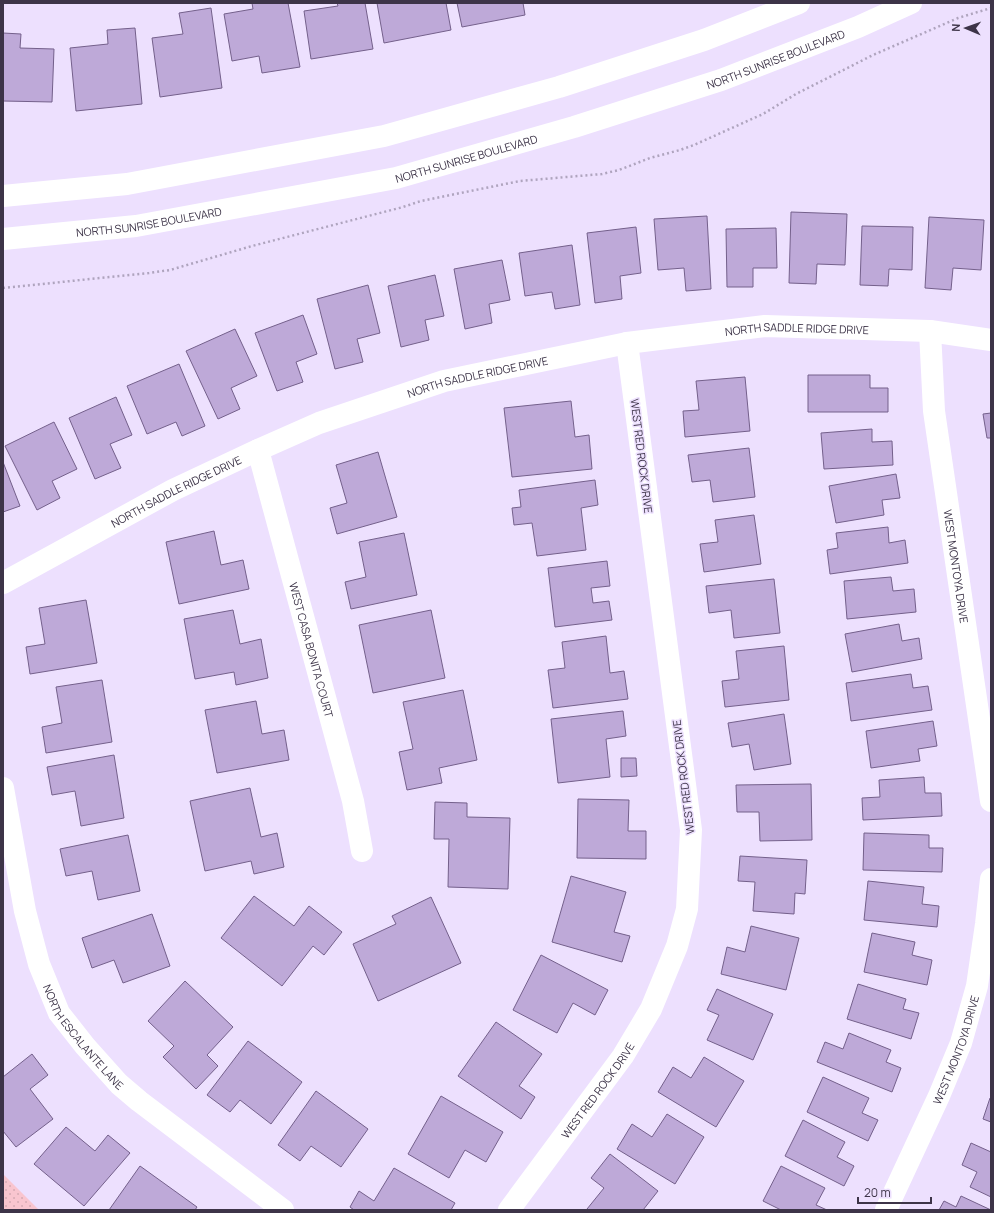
<svg xmlns="http://www.w3.org/2000/svg" width="994" height="1213" font-family="Manrope,sans-serif">
  <style>
    .grass { fill: url(#grass-dots) }
    .building { fill: #bea9d8; stroke: #74608b }
    .lines { fill: none; stroke-linecap: round; stroke-linejoin: round }
    .path { stroke: #afa4be; stroke-width: 2.5; stroke-dasharray: 2 3; stroke-linecap: butt }
    .minor { stroke: #fff; stroke-width: 22 }
    .labels { text-anchor: middle; dominant-baseline: central; stroke-width: 3; stroke-linejoin: round; paint-order: stroke }
    .street-label { font-size: 11px; fill: #3d3448; stroke: #ede0fe }
  </style>
  <defs>
    <pattern id="grass-dots" width="8" height="8" patternUnits="userSpaceOnUse"><rect width="8" height="8" fill="#f9c5cf"/><path d="M2 2h.1M6 6h.1" fill="none" stroke="#d6aab3" stroke-width="1.8" stroke-linecap="round"/></pattern>
  </defs>
  <rect width="100%" height="100%" fill="#ede0fe"/>
  <path class="grass" d="M3 1174 39 1210H3Z"/>
  <path class="building" d="M252 3H288L300 67 262 73 259 56 232 61 224 14 253 9Z
    M337 3H365L373 49 311 59 304 11 338 6Z
    M377 3H446L451 30 384 43Z
    M457 3H523L525 15 462 27Z
    M211 8 222 88 160 97 152 38 183 34 179 13Z
    M135 28 142 104 76 111 70 48 108 44 107 30Z
    M3 33 21 34 20 48 54 49 52 102 3 101Z
    M791 212 847 214 845 265 817 264 816 284 789 283Z
    M707 216 711 289 686 291 684 268 658 270 654 219Z
    M929 217 984 220 981 270 953 268 951 290 925 288Z
    M862 226 913 227 912 270 889 269 888 286 860 285Z
    M636 227 641 273 620 276 622 299 595 303 587 233Z
    M776 228 777 268H753V287H727L726 229Z
    M572 245 580 305 555 309 552 292 525 296 519 253Z
    M502 260 510 300 489 304 492 323 465 329 454 269Z
    M435 275 444 316 425 320 429 340 401 347 388 286Z
    M368 285 380 333 357 339 363 362 335 369 317 299Z
    M303 315 317 354 296 362 303 382 277 391 255 333Z
    M235 329 257 376 231 388 240 409 218 419 186 351Z
    M179 364 205 426 182 436 176 422 147 434 127 386Z
    M808 375H870V388H888V412H808Z
    M745 377 750 431 685 437 683 411 699 410 696 381Z
    M116 397 132 435 110 444 121 468 95 479 69 418Z
    M571 401 575 437 589 435 592 469 512 477 504 408Z
    M991 413V438H987L983 414Z
    M54 422 77 469 52 481 60 498 37 510 5 446Z
    M872 429V442L892 441 893 465 824 469 821 433Z
    M749 448 755 497 713 502 710 480 692 482 688 455Z
    M378 452 397 517 337 534 330 508 347 503 336 465Z
    M3 462 20 506 3 512Z
    M896 474 900 498 882 500 884 515 836 523 829 486Z
    M595 480 598 505 581 508 586 550 537 556 532 523 514 525 512 508 521 507 519 490Z
    M754 515 761 564 704 572 700 544 718 542 715 520Z
    M888 527 889 543 905 540 908 563 830 574 827 550 838 548 836 533Z
    M214 531 221 565 243 560 249 589 179 604 166 542Z
    M404 533 417 595 351 609 345 582 366 577 359 542Z
    M607 561 610 586 591 588 593 603 609 601 612 620 555 627 548 568Z
    M891 577 893 591 914 589 916 612 847 619 844 581Z
    M774 579 780 633 734 638 731 610 709 613 706 586Z
    M86 600 97 663 30 674 26 647 45 644 39 608Z
    M233 610 240 644 261 639 268 678 236 685 234 672 195 679 184 619Z
    M431 610 445 678 373 693 359 625Z
    M899 624 902 641 919 638 922 659 852 672 845 634Z
    M606 636 610 673 624 671 628 699 553 708 548 670 565 668 562 642Z
    M784 646 789 700 725 707 722 681 739 679 736 651Z
    M911 674 913 688 928 686 932 710 851 721 846 683Z
    M102 680 112 742 46 753 42 727 62 723 56 687Z
    M463 690 477 760 439 768 442 783 407 790 399 752 413 749 403 702Z
    M256 701 262 734 284 730 289 760 217 773 205 710Z
    M623 711 626 736 606 739 610 777 558 783 551 719Z
    M784 714 791 764 754 770 749 744 732 747 728 723Z
    M933 721 937 746 918 749 920 761 871 768 866 731Z
    M114 755 124 818 81 826 75 791 52 795 47 767Z
    M621 758H636L637 776 621 777Z
    M924 777 925 793H941L942 816 863 820 862 798 880 797 879 780Z
    M811 784 812 840 760 841 759 812H737L736 785Z
    M250 788 261 837 277 833 284 867 254 874 251 861 205 871 190 801Z
    M578 799 629 800 628 831H646V859L577 858Z
    M435 802 467 803V817L510 818 508 889 448 887 449 839H434Z
    M864 833 929 835V848H943L942 872 863 870Z
    M128 835 140 891 98 900 92 871 66 876 60 849Z
    M740 856 807 860 805 894 795 893 794 914 753 911 755 882 738 881Z
    M571 876 626 892 614 932 630 936 622 962 552 942Z
    M868 881 924 887 922 904 939 906 937 927 864 920Z
    M254 896 294 926 309 906 342 932 324 955 313 946 282 986 221 938Z
    M431 897 461 963 378 1001 353 944 396 924 392 916Z
    M152 914 170 966 123 983 114 960 92 968 82 938Z
    M751 926 799 938 786 990 721 974 727 947 745 952Z
    M872 933 915 942 912 955 932 960 927 985 864 972Z
    M541 955 608 990 595 1015 573 1003 557 1033 513 1010Z
    M185 981 233 1027 207 1055 218 1066 196 1089 163 1057 174 1046 148 1021Z
    M858 984 906 999 903 1009 919 1013 911 1039 847 1019Z
    M717 989 773 1014 753 1060 707 1040 719 1015 707 1010Z
    M496 1022 542 1054 519 1086 535 1097 521 1119 458 1076Z
    M849 1033 891 1050 886 1062 901 1068 892 1092 817 1062 825 1042 843 1049Z
    M248 1041 302 1082 271 1124 240 1100 230 1112 207 1095Z
    M32 1054 48 1075 30 1089 53 1119 16 1147 3 1131V1077Z
    M704 1057 744 1081 716 1127 658 1092 673 1067 691 1078Z
    M823 1077 869 1098 862 1113 878 1120 868 1141 807 1112Z
    M316 1091 368 1129 341 1167 311 1146 300 1161 278 1145Z
    M441 1096 503 1132 486 1162 465 1150 449 1178 408 1154Z
    M990 1098H991V1122L983 1119Z
    M667 1114 704 1137 675 1184 617 1149 632 1124 652 1137Z
    M803 1120 845 1142 837 1157 854 1166 844 1186 785 1156Z
    M66 1127 95 1151 108 1135 130 1153 84 1206 34 1164Z
    M971 1143 991 1152V1197L970 1187 977 1172 962 1165Z
    M610 1154 658 1191 643 1210H589L587 1209 604 1188 591 1178Z
    M140 1166 197 1207 195 1210H109Z
    M781 1166 825 1188 816 1205 827 1210H781L763 1201Z
    M394 1168 455 1203 451 1210H354L350 1207 359 1191 374 1201Z
    M961 1196 991 1210H939L944 1201 956 1207Z"/>
  <g class="lines">
    <path class="path" d="M3 288 149 273 170 270 252 246 403 207 421 201 520 181 602 174 619 170 650 158 680 150 694 145 763 114 796 94 873 55 958 18 991 8"/>
    <g class="minor">
      <path d="M3 196 127 184 384 136 559 87 704 40 799 3"/>
      <path id="s1" d="M3 239 136 226 396 178 574 127 721 80 858 27 911 3"/>
      <path id="s2" d="M930 331 934 411 991 801"/>
      <path id="s3" d="M258 450 353 801 362 851"/>
      <path id="s4" d="M3 583 173 490 258 450 319 423 444 381 627 343 765 326 930 331 991 340"/>
      <path id="s5" d="M3 788 25 911 39 964 59 1013 85 1046 119 1084 139 1101 283 1210"/>
      <path id="s6" d="M509 1210 623 1056 651 1009 677 946 687 909 691 830 627 343"/>
      <path id="s7" d="M886 1210 939 1096 961 1043 977 986 986 924 991 879"/>
    </g>
  </g>
  <g class="labels">
    <g class="street-label">
      <text stroke="none"><textPath href="#s1" startOffset="796">NORTH SUNRISE BOULEVARD</textPath></text>
      <text stroke="none"><textPath href="#s1" startOffset="471">NORTH SUNRISE BOULEVARD</textPath></text>
      <text stroke="none"><textPath href="#s1" startOffset="147">NORTH SUNRISE BOULEVARD</textPath></text>
      <text stroke="none"><textPath href="#s4" startOffset="844">NORTH SADDLE RIDGE DRIVE</textPath></text>
      <text stroke="none"><textPath href="#s4" startOffset="520">NORTH SADDLE RIDGE DRIVE</textPath></text>
      <text transform="translate(642 456) rotate(83)">WEST RED ROCK DRIVE</text>
      <text stroke="none"><textPath href="#s4" startOffset="196">NORTH SADDLE RIDGE DRIVE</textPath></text>
      <text stroke="none"><textPath href="#s2" startOffset="237">WEST MONTOYA DRIVE</textPath></text>
      <text stroke="none"><textPath href="#s3" startOffset="207">WEST CASA BONITA COURT</textPath></text>
      <text transform="translate(683 777) rotate(-97)">WEST RED ROCK DRIVE</text>
      <text stroke="none"><textPath href="#s5" startOffset="266">NORTH ESCALANTE LANE</textPath></text>
      <text stroke="none"><textPath href="#s7" startOffset="175">WEST MONTOYA DRIVE</textPath></text>
      <text stroke="none"><textPath href="#s6" startOffset="149">WEST RED ROCK DRIVE</textPath></text>
    </g>
  </g>
  <rect width="994" height="1213" fill="none" stroke="#3d3448" stroke-width="8"/>
  <g transform="translate(966 28) rotate(272)" stroke="#ede0fe" stroke-width="3" paint-order="stroke">
  <path d="M0-3L7 15L0 10L-7 15Z" fill="#3d3448"/>
  <text y="-6" font-size="11" font-weight="bold" text-anchor="middle" fill="#3d3448">N</text>
  </g>
  <path d="M858 1197v6h73v-6" fill="none" stroke="#3d3448" stroke-width="2"/>
  <text x="864" y="1197" font-size="12" fill="#3d3448" stroke="#ede0fe" stroke-width="3" paint-order="stroke">20 m</text>
</svg>
